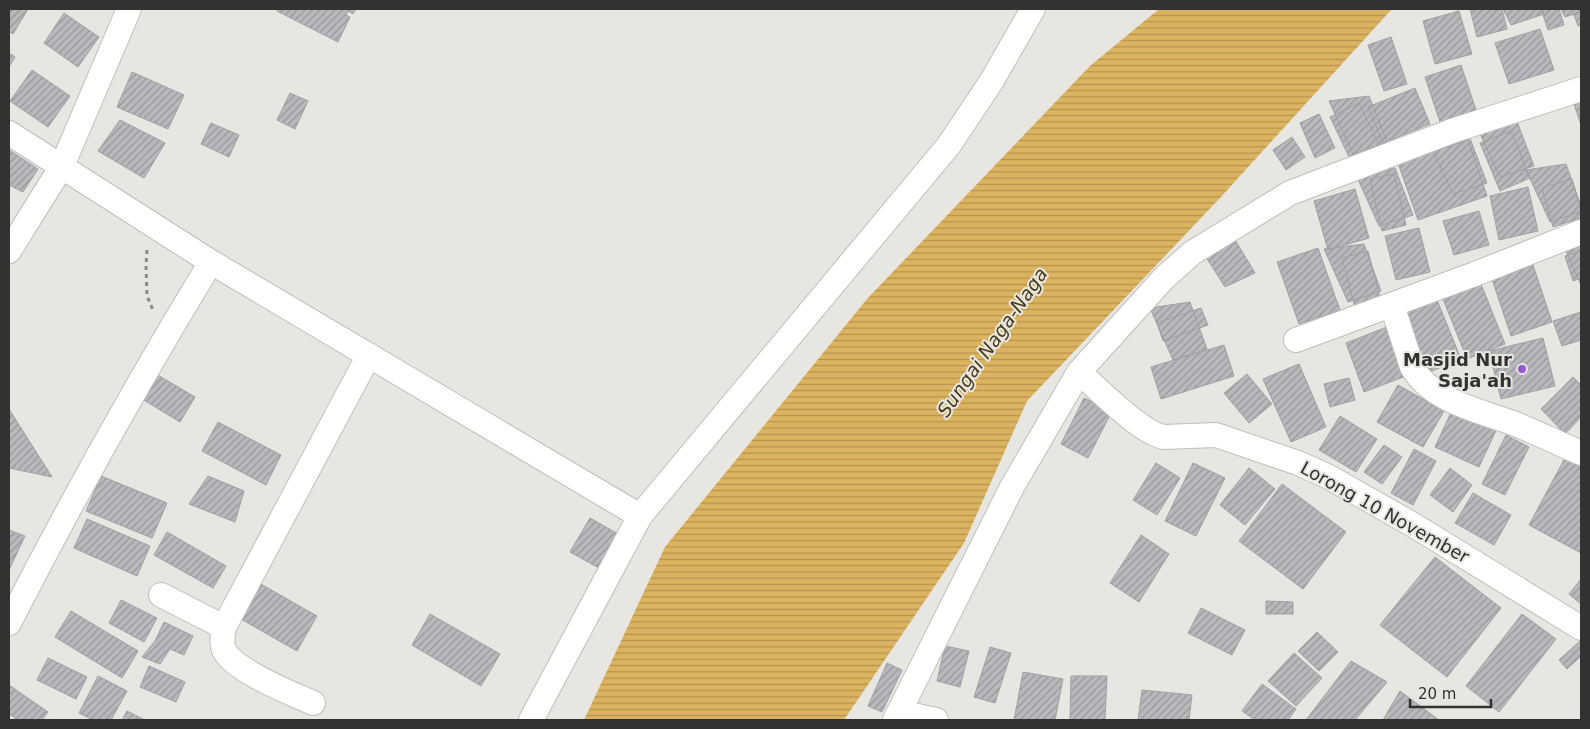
<svg xmlns="http://www.w3.org/2000/svg" width="1590" height="729" font-family="'DejaVu Sans',sans-serif">
  <style>
    .water { fill: url(#water-rules) }
    .building { fill: url(#building-hatch); stroke: #a19fa4 }
    .lines { fill: none; stroke-linecap: round; stroke-linejoin: round }
    .minor-casing { stroke: #c0beb9; stroke-width: 26 }
    .path { stroke: #8c8a87; stroke-width: 3; stroke-dasharray: 4 4; stroke-linecap: butt }
    .minor { stroke: #fff; stroke-width: 24 }
    .poi-dot { fill: #955ad1; stroke: #e8e6e1; stroke-width: 2 }
    .labels { text-anchor: middle; dominant-baseline: central; stroke-width: 4; stroke-linejoin: round; paint-order: stroke }
    .poi-label { font-size: 18px; font-weight: bold; fill: #333230; stroke: #e8e6e1; text-anchor: end }
    .street-label { font-size: 18px; fill: #333230; stroke: #e8e6e1 }
    .water-label { font-size: 19px; font-style: italic; fill: #4b3a16; stroke: #e8e6e1 }
  </style>
  <defs>
    <pattern id="water-rules" width="6" height="5" patternUnits="userSpaceOnUse" patternTransform="scale(1.25)"><rect width="6" height="5" fill="#dcb460"/><path d="M0 2.5h6" fill="none" stroke="#b39350"/></pattern>
    <pattern id="building-hatch" width="6" height="6" patternUnits="userSpaceOnUse" patternTransform="scale(1.25)"><rect width="6" height="6" fill="#b9b8bc"/><path d="M-1 1l2-2M0 6l6-6M5 7l2-2" fill="none" stroke="#979699"/></pattern>
  </defs>
  <rect width="100%" height="100%" fill="#e8e6e1"/>
  <path class="water" d="M1159 9H1392L1220 198 1027 401 964 543 844 720H584L665 547 867 299 1090 66Z"/>
  <path class="building" d="M9 9H28L13 34 9 31Z
    M278 9H356L353 14 348 11 346 15 350 17 338 42 277 11Z
    M1470 9H1502L1507 29 1477 37Z
    M1503 9H1542L1544 14 1511 25Z
    M1541 9H1559L1564 25 1548 30Z
    M1561 9H1581V12L1565 17Z
    M1572 9H1581V25L1578 26Z
    M1459 11 1472 54 1435 64 1423 21Z
    M64 13 99 37 78 67 44 43Z
    M1540 29 1554 70 1509 84 1495 43Z
    M1391 37 1407 84 1384 91 1368 45Z
    M9 53 15 57 9 67Z
    M1461 65 1478 116 1442 128 1425 77Z
    M32 70 70 96 48 127 10 101Z
    M132 72 184 95 168 129 117 107Z
    M1415 88 1430 124 1383 143 1368 107Z
    M290 93 308 101 295 129 277 120Z
    M1369 96 1387 142 1353 154 1329 101Z
    M1581 98V125L1573 101Z
    M1359 103 1379 145 1350 159 1330 117Z
    M1319 114 1335 148 1315 158 1300 123Z
    M1516 119 1534 166 1500 177 1476 125Z
    M120 120 165 143 144 178 98 151Z
    M211 123 239 135 229 157 201 144Z
    M1511 131 1530 178 1500 191 1480 143Z
    M1469 136 1487 183 1453 194 1429 142Z
    M1292 137 1305 157 1286 170 1273 150Z
    M1468 140 1487 196 1418 220 1398 163Z
    M9 150 38 169 23 192 9 185Z
    M1566 164 1581 206V211L1550 222 1526 170Z
    M1395 168 1413 215 1379 226 1355 173Z
    M1394 174 1406 225 1382 231 1370 179Z
    M1572 179 1581 210V218L1553 227 1542 188Z
    M1528 187 1538 231 1499 240 1490 196Z
    M1355 189 1369 238 1328 250 1314 201Z
    M1479 211 1489 245 1454 255 1443 221Z
    M1419 228 1430 272 1396 280 1385 236Z
    M1581 237V285L1561 240Z
    M1234 238 1255 273 1225 287 1204 254Z
    M1364 244 1381 291 1348 302 1324 249Z
    M1318 248 1340 310 1299 324 1277 262Z
    M1368 251 1381 301 1355 308 1342 258Z
    M1581 251V278L1573 281 1565 256Z
    M1533 265 1552 322 1511 336 1492 279Z
    M1481 284 1505 344 1467 359 1443 299Z
    M1437 300 1461 359 1427 373 1403 314Z
    M1190 302 1207 349 1173 360 1150 308Z
    M1201 308 1208 325 1163 341 1157 323Z
    M1581 312V340L1562 346 1553 321Z
    M1387 327 1406 376 1364 392 1346 343Z
    M1543 338 1555 386 1501 399 1489 351Z
    M1224 345 1234 376 1161 399 1151 367Z
    M1299 364 1326 427 1291 442 1263 379Z
    M156 374 195 397 180 422 142 399Z
    M1247 374 1272 404 1249 423 1224 393Z
    M1573 377 1581 385V417L1565 434 1541 409Z
    M1349 378 1355 400 1330 407 1324 384Z
    M1398 385 1444 411 1423 447 1377 422Z
    M1084 398 1112 411 1088 458 1061 444Z
    M1455 404 1499 424 1479 467 1435 447Z
    M9 409 52 477 9 468Z
    M1340 416 1377 439 1356 472 1319 450Z
    M218 422 281 455 266 485 202 451Z
    M1506 435 1529 447 1505 495 1482 484Z
    M1384 445 1402 457 1382 484 1364 472Z
    M1414 449 1436 461 1413 505 1391 493Z
    M1565 458 1581 467V553L1529 525Z
    M1156 463 1180 478 1157 515 1133 500Z
    M1193 463 1225 478 1196 536 1165 521Z
    M1249 468 1275 489 1245 525 1220 505Z
    M1450 468 1472 485 1453 512 1430 495Z
    M101 476 167 503 152 538 86 511Z
    M208 476 244 491 235 522 189 504Z
    M1282 484 1346 532 1303 589 1239 541Z
    M1473 493 1511 515 1494 545 1455 523Z
    M590 518 618 534 599 568 570 552Z
    M87 519 150 546 137 576 74 548Z
    M9 530 25 536 9 570Z
    M167 532 226 566 213 588 154 555Z
    M1141 535 1169 554 1139 602 1110 583Z
    M1435 557 1501 608 1447 677 1380 625Z
    M1581 579V604L1569 594Z
    M259 583 317 616 297 651 239 618Z
    M121 600 157 618 144 642 109 623Z
    M1266 601 1293 602V614H1266Z
    M1201 608 1245 630 1232 655 1188 633Z
    M71 611 138 651 122 678 55 637Z
    M430 614 500 654 481 686 412 645Z
    M1522 614 1556 639 1499 712 1466 686Z
    M164 622 193 636 184 655 170 649 160 664 142 657 155 641Z
    M1317 632 1338 652 1319 671 1298 651Z
    M1580 641 1581 643V656L1567 669 1559 660Z
    M945 646 969 651 960 687 937 681Z
    M990 647 1011 653 995 703 974 697Z
    M1294 653 1322 678 1296 706 1268 681Z
    M48 658 87 677 76 699 37 680Z
    M1351 661 1387 682 1355 720H1306Z
    M887 663 902 670 882 712 868 706Z
    M149 666 185 682 176 702 140 687Z
    M1023 672 1063 679 1055 720H1014Z
    M98 676 127 691 111 720H93L79 713Z
    M1071 676H1107L1105 720H1070Z
    M1262 684 1296 709 1288 720H1255L1242 711Z
    M9 685 48 712 42 720H18L9 714Z
    M1142 690 1192 695 1189 720H1138Z
    M1400 691 1439 720H1383Z
    M127 711 145 720H122Z"/>
  <g class="lines">
    <defs>
      <path id="minor" d="M9 133 211 262 640 516
        M9 251 62 166 129 9
        M1392 305 1412 367C1433 403 1482 411 1518 425 1539 434 1560 444 1581 453
        M1296 340 1475 274 1581 232
        M1079 372C1098 389 1141 433 1164 437L1216 435 1298 463 1327 476 1415 526 1581 628
        M161 595 224 627
        M9 623C72 500 139 380 211 262
        M313 703C291 693 234 671 224 650 221 643 223 634 224 627L369 355
        M899 712 936 720
        M531 720 640 516 949 145 991 82 1033 9
        M895 720 1012 487 1079 372 1164 278 1192 253 1290 193 1452 131 1581 89"/>
    </defs>
    <use href="#minor" class="minor-casing"/>
    <path class="path" d="M147 250 146 266 147 296 153 310"/>
    <use href="#minor" class="minor"/>
  </g>
  <circle class="poi-dot" cx="1522" cy="369" r="5"/>
  <g class="labels">
    <g class="poi-label">
      <text x="1512" y="359">Masjid Nur<tspan x="1512" dy="21">Saja'ah</tspan></text>
    </g>
    <g class="street-label">
      <text transform="translate(1385 512) rotate(29)">Lorong 10 November</text>
    </g>
    <g class="water-label">
      <text transform="translate(992 342) rotate(-55)">Sungai Naga-Naga</text>
    </g>
  </g>
  <rect width="1590" height="729" fill="none" stroke="#333230" stroke-width="20"/>
  <path d="M1410 699v8h81v-8" fill="none" stroke="#333230" stroke-width="2.5"/>
  <text x="1418" y="699" font-size="15" fill="#333230" stroke="#e8e6e1" stroke-width="4" paint-order="stroke">20 m</text>
</svg>
